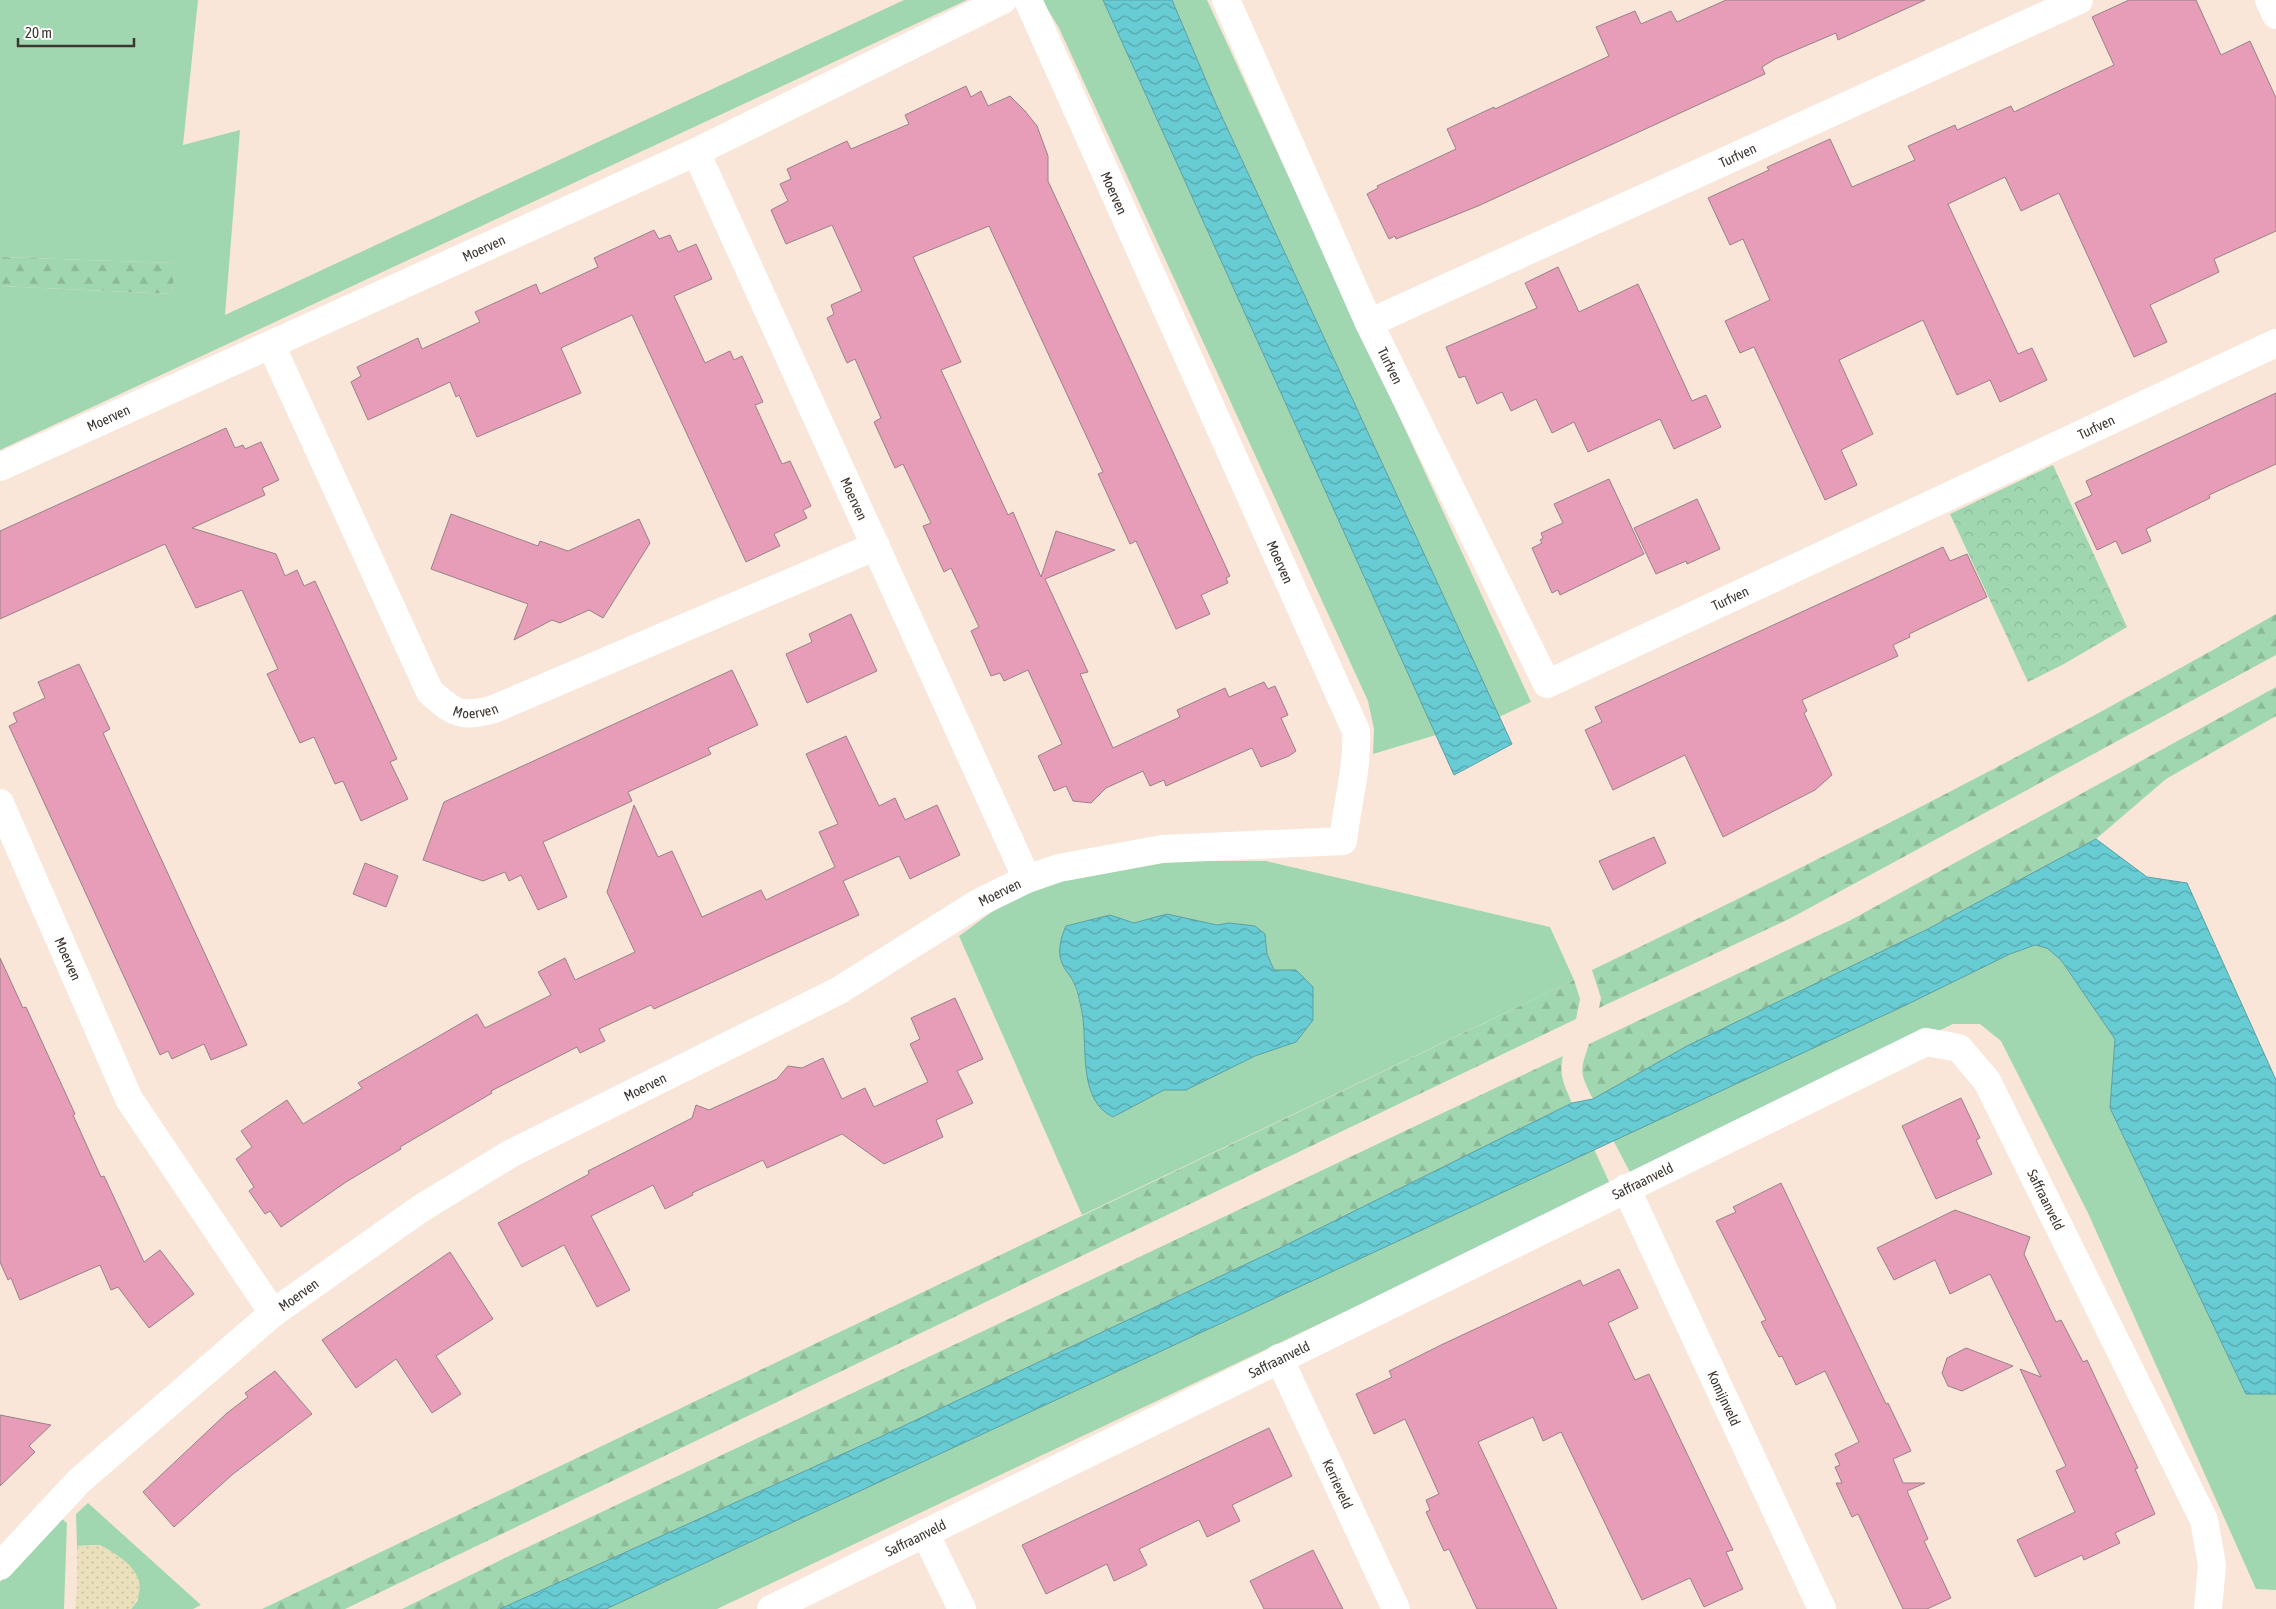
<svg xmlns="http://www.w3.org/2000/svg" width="2276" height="1609" font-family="'Asap Condensed',sans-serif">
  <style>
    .grass { fill: #a1d7b0; fill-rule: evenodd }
    .forest { fill: url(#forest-firs) }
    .sand { fill: url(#sand-dots) }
    .park { fill: url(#park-crowns) }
    .water { fill: url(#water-waves); stroke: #5b9fa3 }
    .building { fill: #e79db7; stroke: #988289 }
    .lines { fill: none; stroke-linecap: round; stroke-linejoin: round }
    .minor { stroke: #fff; stroke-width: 28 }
    .labels { text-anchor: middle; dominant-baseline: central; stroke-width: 4; stroke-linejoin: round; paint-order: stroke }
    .street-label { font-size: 14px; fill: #3d3630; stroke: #fff }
  </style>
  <defs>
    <pattern id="forest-firs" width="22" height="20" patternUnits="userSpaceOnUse" patternTransform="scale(1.25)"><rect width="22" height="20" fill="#a1d7b0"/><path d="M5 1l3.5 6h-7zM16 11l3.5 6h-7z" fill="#8cb998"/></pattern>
    <pattern id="sand-dots" width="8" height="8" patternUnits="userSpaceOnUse" patternTransform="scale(1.25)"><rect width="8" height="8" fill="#eae0bb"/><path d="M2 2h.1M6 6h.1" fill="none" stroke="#cac1a1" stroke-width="1.8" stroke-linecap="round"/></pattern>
    <pattern id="park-crowns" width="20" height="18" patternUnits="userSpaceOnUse" patternTransform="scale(1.25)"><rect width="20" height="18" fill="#a1d7b0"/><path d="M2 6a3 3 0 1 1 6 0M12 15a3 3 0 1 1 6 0" fill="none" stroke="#8cb998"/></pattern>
    <pattern id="water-waves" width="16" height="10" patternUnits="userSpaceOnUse" patternTransform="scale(1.25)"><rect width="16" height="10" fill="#68ccd4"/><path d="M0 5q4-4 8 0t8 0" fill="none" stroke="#57a6ac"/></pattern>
  </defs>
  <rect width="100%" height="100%" fill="#f9e6d8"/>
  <path class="grass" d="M0 0H198L183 145 240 130 225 315 904 0H967L0 450V286L172 294 174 263 0 257Z
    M1037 0H1103L1436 735 1373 754 1374 729 1368 701 1059 28 1045 5Z
    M1172 0H1207L1531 702 1499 717 1216 104Z
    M1177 861H1266L1550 927 1574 980 1082 1215 959 936C975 925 990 912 1006 903 1057 874 1120 869 1177 861ZM1167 914 1217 925 1229 923 1265 934 1267 954 1274 970H1296V1042L1255 1056 1186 1090H1164L1113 1117C1077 1100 1088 1045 1082 1012 1080 1001 1075 990 1073 979 1069 962 1068 944 1066 926L1110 915 1134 923Z
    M2035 945 2047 948 2061 960 2115 1039 2110 1108 2246 1394H2276V1590L2256 1589 2088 1213 2001 1041 1980 1024H1953L1632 1176 1613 1140 1906 1005 2010 954Z
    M1594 1149 1611 1186 717 1609H606Z
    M88 1503 201 1605 193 1609H131L138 1600 139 1581 100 1545 77 1546 76 1514Z
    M62 1519 67 1523 64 1609H0V1582Z"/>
  <path class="forest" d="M0 257 175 263 172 294 0 286Z
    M2276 614V655L1789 919 1599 1008 1601 998 1592 970C1823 859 2053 742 2276 614Z
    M2276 687V716L2166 779 2096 839 1928 929 1688 1046 1593 1099C1579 1072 1580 1071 1589 1044L1849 921Z
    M1574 980 1580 999 1576 1019 345 1609H262Z
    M1563 1056C1558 1074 1565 1087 1572 1103L1276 1250 878 1438 500 1609H402L511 1555Z"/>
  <path class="sand" d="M100 1545C125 1558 155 1579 131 1609H75L77 1591V1546Z"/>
  <path class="park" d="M2053 465 2127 627 2064 664 2028 682 1950 514Z"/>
  <path class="water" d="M1103 0H1172L1216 104 1512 744 1454 775Z
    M2096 839 2147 877 2187 883 2276 1080V1394H2246L2110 1108 2115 1039 2061 960 2047 948 2035 945 2010 954 1906 1005 606 1609H500L878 1438 1276 1250 1572 1103 1593 1099 1687 1046 1928 929Z
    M1167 914 1217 925 1229 923 1255 926 1265 934 1267 954 1274 970H1296L1313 987V1020L1296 1042 1255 1056 1186 1090H1164L1113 1117C1077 1100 1088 1045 1082 1012 1080 1002 1077 988 1072 979 1069 974 1064 969 1062 963 1057 951 1061 937 1066 926L1110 915 1134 923Z"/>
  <path class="building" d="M1726 0H1925L1838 40 1836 33 1775 59 1762 67 1765 74 1478 206 1396 239 1395 236 1389 239 1367 194 1378 188 1377 186 1456 149 1447 129 1494 107 1495 109 1609 56 1596 27 1635 11 1641 24 1671 11 1677 22Z
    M2129 0H2196L2221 55 2250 41 2276 98V231L2214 259 2219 272 2150 305 2167 342 2134 357 2059 193 2021 211 2005 177 1948 204 2018 354 2032 348 2047 380 2000 402 1990 380 1957 395 1923 320 1839 360 1873 434 1841 450 1857 485 1825 500 1754 347 1740 353 1725 321 1770 300 1743 239 1730 245 1708 198 1769 170 1767 167 1830 139 1852 187 1915 160 1908 146 1955 125 1957 130 2011 106 2014 112 2114 65 2092 17Z
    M966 86 971 97 981 91 988 106 1010 96 1025 111 1037 126 1048 156V181L1230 576 1226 578 1228 583 1201 595 1210 614 1176 629 1136 541 1130 544 1098 474 1103 472 989 226 913 257 961 362 941 370 1008 515 1013 512 1041 577 1056 531 1115 550 1045 579 1088 672 1080 674 1113 748 1180 717 1177 710 1225 688 1229 697 1264 682 1268 689 1275 686 1288 715 1281 718 1296 751 1289 756 1261 767 1252 748 1166 786 1164 780 1150 786 1143 771 1106 788 1091 803 1073 801 1066 786 1054 791 1038 756 1062 744 1028 670 1004 681 1000 673 991 676 971 631 979 627 951 568 944 572 923 526 931 523 903 464 895 468 874 422 881 418 855 359 847 363 827 318 834 314 831 305 862 291 832 225 786 244 771 210 788 201 780 184 791 179 787 169 847 141 851 149 909 124 905 115Z
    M654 230 659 239 670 235 678 252 696 244 712 279 674 296 705 363 730 351 734 360 742 356 763 402 755 405 782 464 790 461 811 506 803 510 807 518 774 534 780 546 746 562 632 315 561 348 581 393 477 437 459 395 456 397 450 382 368 420 351 382 361 376 357 367 418 338 422 349 480 322 475 312 536 284 540 294 598 267 594 258Z
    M1558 267 1579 312 1638 284 1692 401 1706 395 1721 427 1674 449 1660 419 1588 452 1574 422 1552 433 1536 399 1511 411 1502 392 1477 404 1465 376 1459 378 1446 347 1537 308 1525 283Z
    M2276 393V464L2209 495 2210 498 2146 529 2151 541 2122 554 2116 541 2097 550 2075 503 2092 495 2086 481Z
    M226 428 235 448 243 445 245 449 261 442 279 480 262 488 265 495 192 528 276 554 285 576 297 570 304 586 315 581 397 759 390 762 408 799 361 821 343 781 335 784 314 737 300 743 267 674 278 669 242 590 196 608 165 544 0 619V531Z
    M1609 479 1644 554 1560 595 1558 590 1552 593 1532 548 1542 543 1540 540 1543 538 1541 533 1563 523 1554 504Z
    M1697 499 1720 549 1687 564 1686 561 1656 574 1634 528Z
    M451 514 538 546 540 541 568 551 639 519 650 543 603 618 589 610 560 623 552 620 514 640 528 604 431 569Z
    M1943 547 1950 561 1967 554 1987 597 1909 634 1910 637 1893 645 1898 656 1802 700 1807 711 1804 713 1832 775 1815 790 1723 837 1685 755 1613 790 1585 730 1602 722 1595 707Z
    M851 614 877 671 807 703 786 654 812 642 809 634Z
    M79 664 110 729 103 733 247 1045 211 1060 204 1044 172 1059 168 1051 160 1055 9 726 17 722 13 713 45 698 38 682Z
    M732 670 758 725 708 748 711 754 628 792 632 801 543 842 567 897 538 910 521 875 509 881 505 872 483 881 423 860 444 802Z
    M846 736 879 806 895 798 905 820 937 805 960 855 910 879 899 856 843 881 859 915 654 1009 651 1005 599 1029 605 1041 580 1053 577 1047 491 1091 492 1093 400 1147 401 1149 346 1182 281 1227 270 1211 265 1214 249 1191 254 1187 236 1159 252 1147 241 1131 287 1100 303 1124 362 1088 358 1083 477 1014 485 1028 551 995 538 972 565 958 575 980 635 952 607 892 634 805 658 857 672 851 702 917 761 890 766 900 835 867 819 832 838 824 806 754Z
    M1654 837 1666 863 1613 890 1599 861Z
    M365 863 398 876 386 907 353 894Z
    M0 958 23 1008 26 1007 75 1114 73 1115 101 1177 104 1176 144 1262 160 1250 194 1294 149 1328 118 1287 111 1290 100 1265 20 1300 11 1278 8 1280 0 1262Z
    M955 998 983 1059 957 1071 973 1103 936 1120 943 1137 884 1164 842 1134 767 1168 763 1160 692 1193 693 1195 665 1209 653 1185 591 1216 630 1290 597 1307 564 1245 522 1267 498 1223 589 1174 588 1171 692 1118 696 1105 709 1110 777 1079 788 1066 802 1068 823 1058 842 1099 865 1088 874 1107 928 1082 910 1044 920 1039 911 1018Z
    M1961 1098 1980 1138 1976 1140 1992 1174 1936 1199 1902 1126Z
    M1781 1183 1886 1404 1888 1403 1911 1451 1893 1459 1903 1483H1925L1907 1491 1928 1539 1924 1541 1951 1598 1927 1609H1903L1858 1514 1852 1517 1836 1483H1842L1835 1467 1840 1465 1835 1454 1859 1442 1825 1371 1796 1385 1782 1356 1779 1357 1761 1322 1766 1320 1716 1221 1736 1212 1733 1207Z
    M1955 1210 2030 1237 2024 1254 2056 1322 2061 1320 2083 1362 2087 1360 2138 1468 2135 1469 2155 1514 2115 1533 2120 1543 2084 1560 2082 1555 2035 1577 2017 1540 2075 1512 2056 1471 2066 1466 2020 1369 2041 1377 1990 1274 1950 1294 1935 1260 1894 1280 1877 1248Z
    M450 1252 493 1319 436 1356 461 1394 432 1413 396 1359 356 1388 322 1340Z
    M1619 1269 1638 1308 1608 1323 1635 1380 1649 1374 1733 1550 1726 1552 1743 1589 1704 1607 1690 1578 1642 1600 1561 1432 1543 1441 1533 1417 1478 1442 1557 1609H1477L1449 1549 1444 1551 1426 1512 1430 1510 1426 1500 1439 1494 1405 1419 1374 1434 1356 1394 1392 1377 1389 1371 1441 1345 1580 1280 1583 1286Z
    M1966 1348 2013 1366 1962 1391 1948 1386 1942 1373 1947 1358Z
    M275 1371 312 1414 233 1474 174 1527 143 1492 227 1413 248 1397 245 1393Z
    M0 1415 51 1425 29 1446 35 1452 0 1486Z
    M1269 1428 1292 1476 1232 1505 1240 1521 1207 1537 1199 1520 1139 1549 1147 1565 1131 1573 1114 1581 1107 1564 1046 1594 1022 1545Z
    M1313 1550 1343 1609H1264L1250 1581Z"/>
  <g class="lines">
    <g class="minor">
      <path id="s1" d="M1226 0 1369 323 1547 684 2276 343"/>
      <path d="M2269 0 2276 15"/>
      <path id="s2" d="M696 152 1027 879"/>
      <path id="s3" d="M1369 323 2079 0"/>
      <path id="s4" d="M271 345 430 692C455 714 461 718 494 709L876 546"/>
      <path id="s5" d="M0 467 696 152 1003 0"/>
      <path id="s6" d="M0 803 129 1099 273 1313"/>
      <path id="s7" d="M1626 1188 1822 1609"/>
      <path id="s8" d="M1279 1358 1396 1609"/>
      <path d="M925 1533 962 1609"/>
      <path id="s9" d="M0 1566 79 1481 273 1313 420 1209 510 1154 838 991 978 903 1027 879 1059 868 1162 849 1343 841C1347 804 1358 768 1356 731L1028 0"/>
      <path id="s10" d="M771 1609 1926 1042 1959 1048 1987 1081 2204 1520 2212 1565 2208 1609"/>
    </g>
  </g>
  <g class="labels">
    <g class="street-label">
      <text stroke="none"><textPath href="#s3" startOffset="405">Turfven</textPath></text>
      <text transform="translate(1114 193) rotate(66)">Moerven</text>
      <text stroke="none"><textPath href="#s5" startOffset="531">Moerven</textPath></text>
      <text stroke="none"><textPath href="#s1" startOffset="401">Turfven</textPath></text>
      <text stroke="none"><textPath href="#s5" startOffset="119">Moerven</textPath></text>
      <text stroke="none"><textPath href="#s1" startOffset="1362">Turfven</textPath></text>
      <text stroke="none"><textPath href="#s2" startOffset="381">Moerven</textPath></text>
      <text transform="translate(1280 562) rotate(66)">Moerven</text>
      <text stroke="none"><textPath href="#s1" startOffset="958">Turfven</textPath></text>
      <text stroke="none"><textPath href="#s4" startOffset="434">Moerven</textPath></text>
      <text stroke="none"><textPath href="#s9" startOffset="1214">Moerven</textPath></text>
      <text stroke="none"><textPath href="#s6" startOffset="170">Moerven</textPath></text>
      <text stroke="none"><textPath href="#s9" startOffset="809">Moerven</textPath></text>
      <text stroke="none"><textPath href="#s10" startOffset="971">Saffraanveld</textPath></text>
      <text stroke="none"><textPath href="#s10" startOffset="1496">Saffraanveld</textPath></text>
      <text stroke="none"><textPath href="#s9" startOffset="404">Moerven</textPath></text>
      <text stroke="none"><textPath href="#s10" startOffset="566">Saffraanveld</textPath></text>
      <text stroke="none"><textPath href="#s7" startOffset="232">Komijnveld</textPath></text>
      <text stroke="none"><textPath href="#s8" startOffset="139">Kerrieveld</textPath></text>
      <text stroke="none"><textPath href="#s10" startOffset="161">Saffraanveld</textPath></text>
    </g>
  </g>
  <path d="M18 38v8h116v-8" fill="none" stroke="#3d3630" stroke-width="2.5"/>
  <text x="25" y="38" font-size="15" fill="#3d3630" stroke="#ffffff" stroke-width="4" paint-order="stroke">20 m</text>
</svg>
